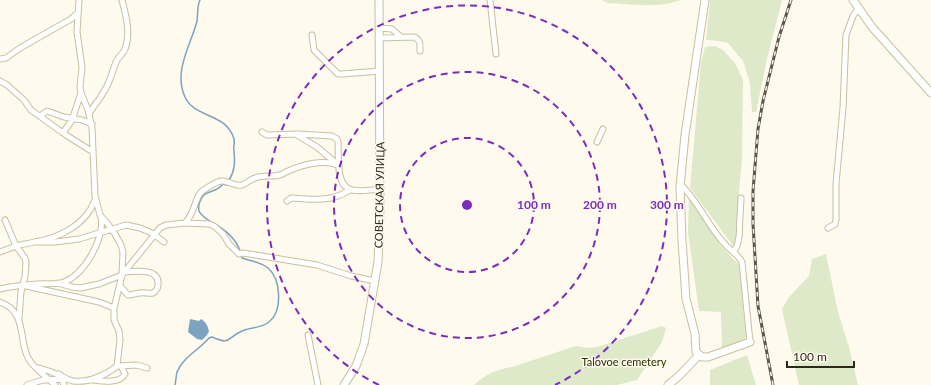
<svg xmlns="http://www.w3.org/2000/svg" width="931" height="385" font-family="Lato,sans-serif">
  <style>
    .green { fill: #dde9c8 }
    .water { fill: #7da3c1 }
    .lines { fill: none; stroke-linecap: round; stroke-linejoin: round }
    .stream { stroke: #7da3c1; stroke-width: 1.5 }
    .minor-casing { stroke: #c9bf9f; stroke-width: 7 }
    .tertiary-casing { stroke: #c9bf9f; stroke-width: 9 }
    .secondary-casing { stroke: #c9bf9f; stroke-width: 9 }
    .minor { stroke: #fff; stroke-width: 5 }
    .tertiary { stroke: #fff; stroke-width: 7 }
    .secondary { stroke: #fff; stroke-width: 7 }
    .rail-casing { stroke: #5a5649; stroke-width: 3 }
    .rail { stroke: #fefaed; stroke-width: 1.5; stroke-dasharray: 4.5; stroke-linecap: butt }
    .ring { fill: none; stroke: #7b2cbf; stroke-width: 2; stroke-dasharray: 7 5 }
    .labels { text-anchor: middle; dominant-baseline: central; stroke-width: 3; stroke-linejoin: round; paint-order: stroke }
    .street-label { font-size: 11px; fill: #2c281b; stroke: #fefaed }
    .park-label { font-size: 11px; fill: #233000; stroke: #fefaed }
    .centre { fill: #7b2cbf; stroke: #fefaed; stroke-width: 2 }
    .ring-label { font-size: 12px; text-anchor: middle; font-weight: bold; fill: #7b2cbf; stroke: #fefaed; stroke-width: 3; stroke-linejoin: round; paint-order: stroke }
  </style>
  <rect width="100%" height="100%" fill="#fefaed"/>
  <path class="green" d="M602 0H681C657 9 632 4 607 3Z
    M710 0H782L767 59 756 112H752L750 83 743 61 728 43 718 41 706 40Z
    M715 46 723 50 735 63 743 80 742 159 737 214V239L734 247 690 188 701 63 705 47Z
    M689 197 721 246 739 265 746 338 722 349 721 312 699 311 688 232Z
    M826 254 838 312 849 347 858 385H799L782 309 789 297 809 276 812 259Z
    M662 326 666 328 662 342 637 380 617 385H474C482 376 500 368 512 367L576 346 589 348 597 347Z
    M747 355 756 385H710V370Z"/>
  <path class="water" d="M190 319 199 321 201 319C206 322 208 326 209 332L207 334H208L202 340 197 339 188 332Z"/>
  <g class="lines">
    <path class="stream" d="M200 0C197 6 198 14 197 21 191 45 173 71 185 97 195 119 226 112 234 139 235 143 233 147 234 151 235 162 235 171 229 180
      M227 183 226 185 223 184C216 193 208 190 203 196 200 200 198 206 199 211 201 216 208 220 213 223 224 229 236 239 240 251
      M175 385C176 381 176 376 177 372 183 357 199 350 209 338L212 337C231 345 226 339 240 332 249 327 260 329 269 322 283 311 281 279 268 268 261 262 250 261 242 258L241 255"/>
    <defs>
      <path id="minor" d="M490 0 496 54
        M379 28 392 29 401 37
        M312 35 314 50 338 74H342L380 71
        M379 38 414 37C421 40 420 44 420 51
        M0 59 6 58 20 48 71 19 78 13
        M0 81 7 85 24 100 31 110 66 135 93 152
        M89 114C93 106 99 101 103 93 110 83 112 72 116 62 118 57 123 54 125 49 131 34 126 15 122 0
        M40 116 47 111 64 117 82 120 92 124
        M262 132 267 135 298 134 332 136 337 139 338 142C339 155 335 187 352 190 361 192 371 190 380 189
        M63 133 72 120 81 93
        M297 135 317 147 337 164
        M597 142 603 129
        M681 185C698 201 707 224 723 242 730 251 736 252 742 262L750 342
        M287 201 291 198C314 199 329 203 350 190
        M5 220 16 246C22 244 27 244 34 242 59 238 86 225 95 200
        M185 223 209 224 214 226 223 234 229 244 239 254 243 253 262 256 317 265 351 276 375 281
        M828 228 835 224 836 220V184L843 108 846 35 853 16 859 8
        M34 242H55L79 239 126 225 140 228 152 233 164 242
        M0 252 16 246 25 258 26 263 25 276 21 292 19 319
        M734 252C741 240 739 230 740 217 740 211 741 205 741 198
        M58 283 72 287 80 288 99 284 122 275 160 228 166 225 185 223C195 214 195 196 202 191 207 188 215 182 221 181 228 180 234 187 242 185 247 183 251 179 255 178 263 175 272 177 280 175 283 174 286 172 288 171 302 165 325 158 339 166
        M26 286 99 302 114 308
        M120 286 128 295C132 295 136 293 140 293 144 292 149 294 153 293 156 291 158 288 158 285 160 268 136 271 125 272
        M0 289C12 286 24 285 36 284 45 283 56 285 64 282 85 274 105 238 101 216
        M0 302C29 312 17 343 30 361 35 369 48 378 55 385
        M308 335 318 385
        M118 366 137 365 147 368
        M39 368C50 372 61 372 64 385
        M59 374C63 377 68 380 73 381 89 383 106 375 117 366L120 340 119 331 114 320V308L122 275 123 252 121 245 115 234 107 223 100 215 95 196 92 128 88 110 81 93 80 87 82 67 77 32 79 0
        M93 380C102 381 120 384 125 374L121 366
        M27 385 43 380 67 379"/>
      <path id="tertiary" d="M705 0 685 135 680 187 682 240 686 299 695 334 696 352 702 357H708L750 342
        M668 385 679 376 699 355"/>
      <path id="secondary" d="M853 0 872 27 931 93
        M344 385 356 366 364 344 378 262 380 210 379 0"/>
    </defs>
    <use href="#minor" class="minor-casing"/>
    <use href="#tertiary" class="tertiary-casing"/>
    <use href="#secondary" class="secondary-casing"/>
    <use href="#minor" class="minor"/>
    <use href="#tertiary" class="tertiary"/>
    <use href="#secondary" class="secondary"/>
    <defs>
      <path id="rail" d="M773 385 758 306 753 224V191L758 129 763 101 779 37 791 0"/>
    </defs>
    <use href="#rail" class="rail-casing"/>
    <use href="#rail" class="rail"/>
  </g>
  <g class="ring">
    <circle cx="467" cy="205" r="67"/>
    <circle cx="467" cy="205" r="133"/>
    <path d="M379 385A200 200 0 1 1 555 385"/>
  </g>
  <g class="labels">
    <g class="street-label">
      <text transform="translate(379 195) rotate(-89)">СОВЕТСКАЯ УЛИЦА</text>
    </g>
    <g class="park-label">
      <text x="624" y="361">Talovoe cemetery</text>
    </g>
  </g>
  <circle cx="467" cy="205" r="6" class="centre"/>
  <g class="ring-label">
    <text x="534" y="209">100 m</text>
    <text x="600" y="209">200 m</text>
    <text x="667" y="209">300 m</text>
  </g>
  <path d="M787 361v6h67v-6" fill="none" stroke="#2c281b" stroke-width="2"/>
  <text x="793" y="361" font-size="12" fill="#2c281b" stroke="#fefaed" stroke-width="3" paint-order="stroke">100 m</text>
</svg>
